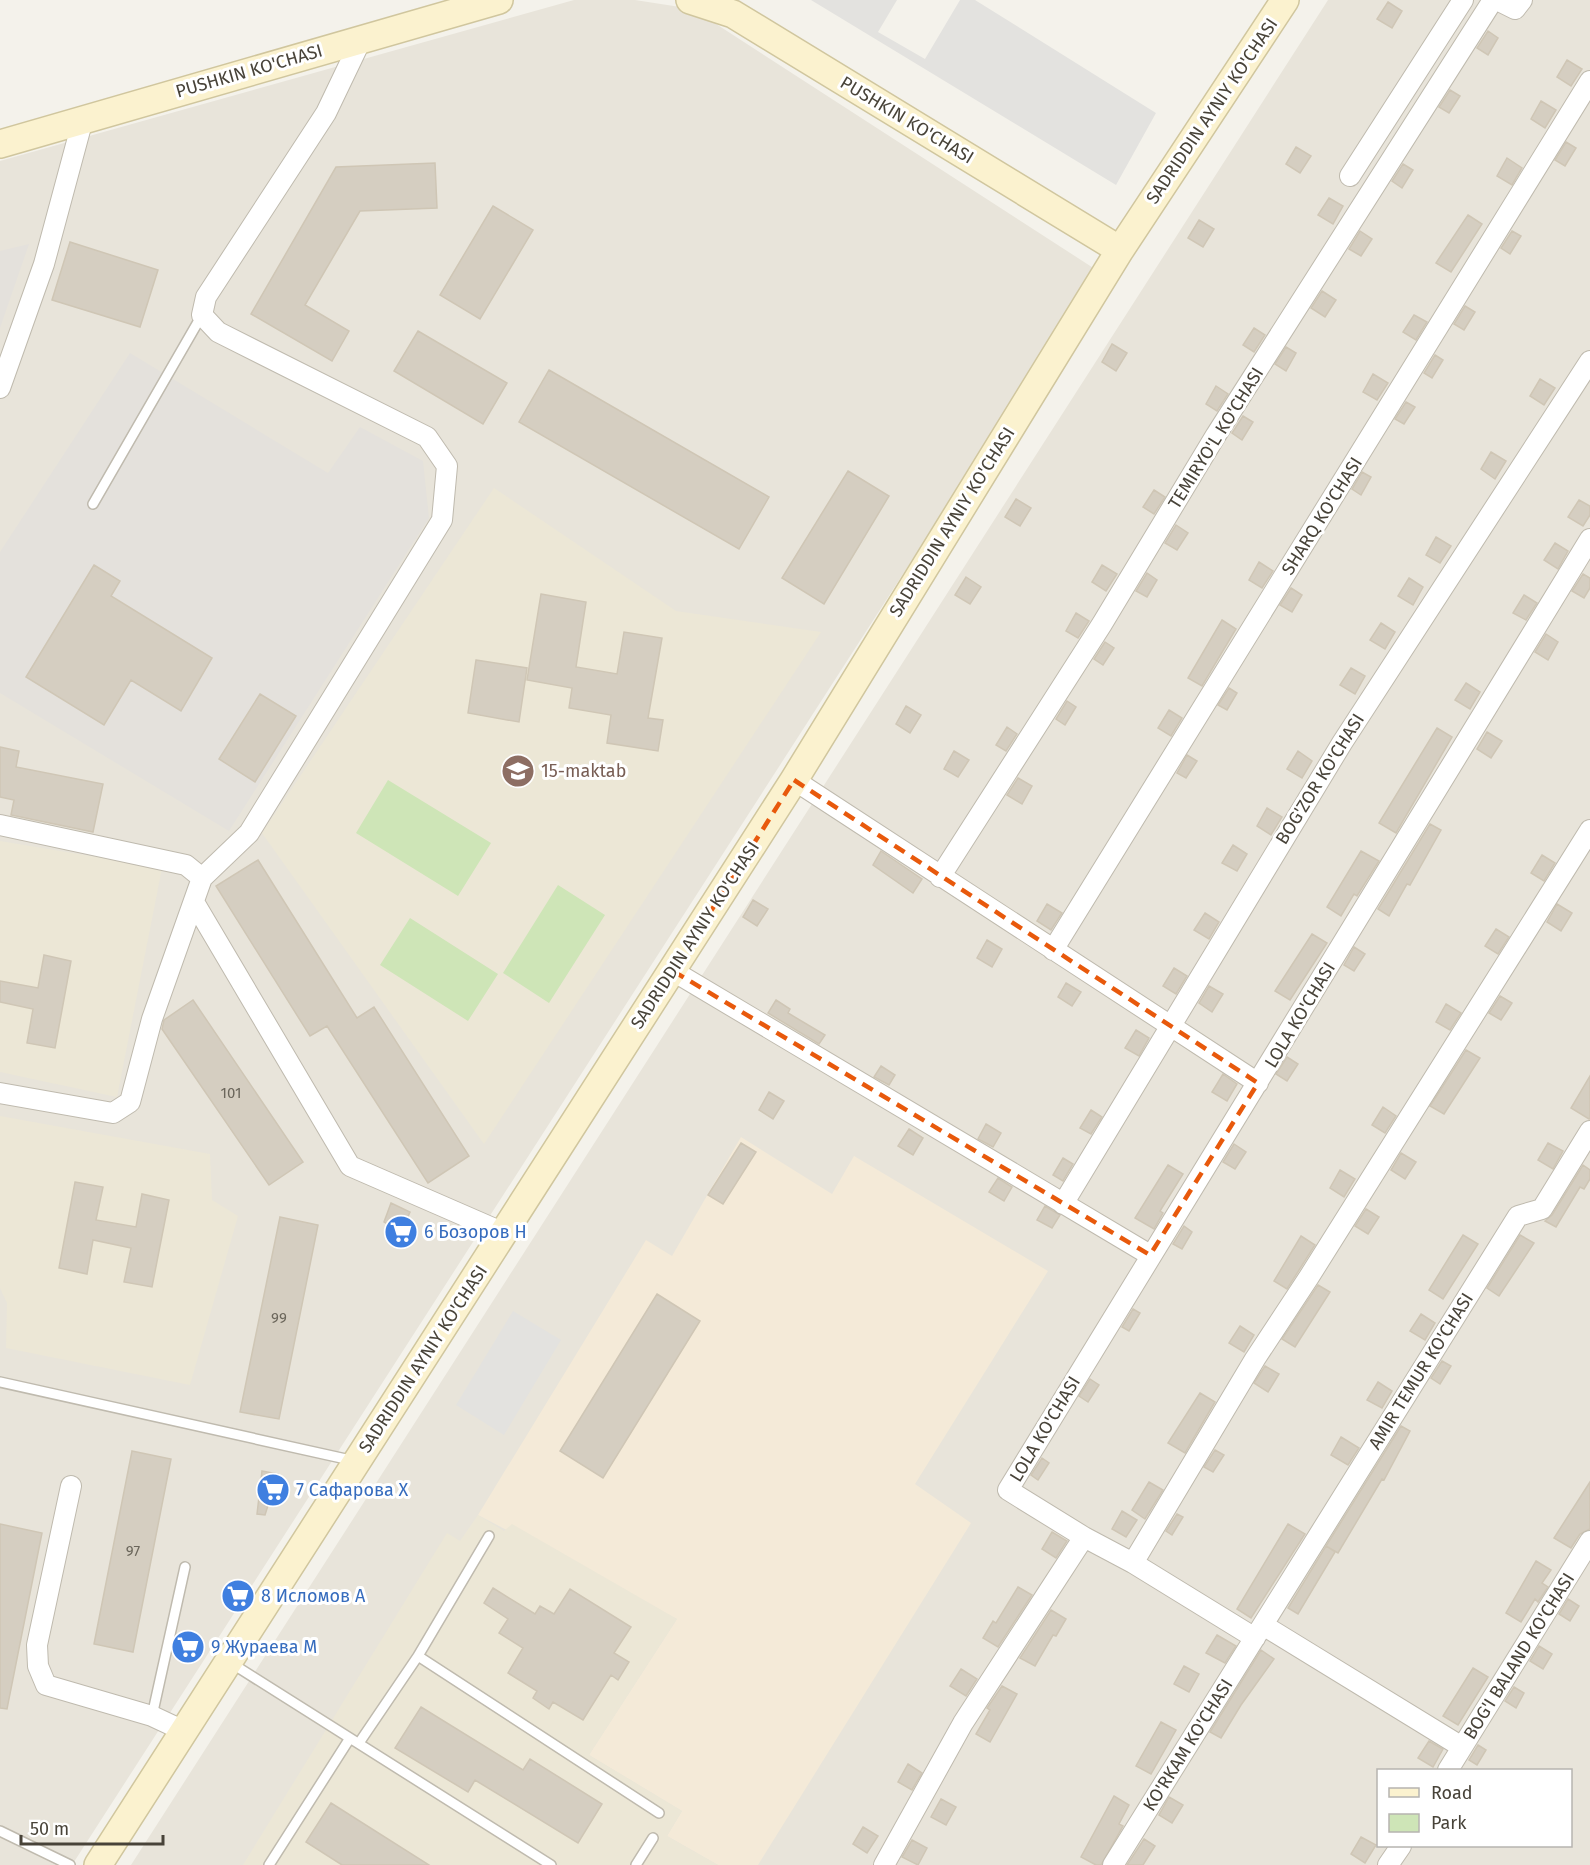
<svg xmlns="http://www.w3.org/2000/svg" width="1590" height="1865" font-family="'Fira Sans',sans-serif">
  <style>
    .residential { fill: #e8e4da; fill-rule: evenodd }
    .commercial { fill: #f4ead8 }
    .industrial { fill: #e4e1dc }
    .education { fill: #ece7d6 }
    .green { fill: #cee5b7 }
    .parking { fill: #e3e2df }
    .building { fill: #d5cec1; stroke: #cfc6b5; stroke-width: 1.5 }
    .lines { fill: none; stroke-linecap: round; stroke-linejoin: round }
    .lane-casing { stroke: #bfbaae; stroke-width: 12 }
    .street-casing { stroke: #bfbaae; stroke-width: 22 }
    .secondary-casing { stroke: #d0c69e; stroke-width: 30 }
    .lane { stroke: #fff; stroke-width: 9 }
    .street { stroke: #fff; stroke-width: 20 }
    .secondary { stroke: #fbf2cf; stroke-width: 27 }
    .marked { fill: none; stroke: #e8590c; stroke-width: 4.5; stroke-dasharray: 12 8; stroke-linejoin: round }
    .labels { text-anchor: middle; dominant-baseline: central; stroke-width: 6; stroke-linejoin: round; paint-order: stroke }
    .number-label { font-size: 15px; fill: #6b665b }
    .street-label { font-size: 18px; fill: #484339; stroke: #fff }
    .education-label { font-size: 18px; fill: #785e54; stroke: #fff; text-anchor: start }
    .shop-label { font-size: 18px; fill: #366cbe; stroke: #fff; text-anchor: start }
  </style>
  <rect width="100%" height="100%" fill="#f4f2eb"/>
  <path class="residential" d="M574 0H635L693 9 1098 271 72 1865H0V161Z
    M1328 0H1590V1865H131ZM1378 1770H1570V1846H1378Z"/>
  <path class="commercial" d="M741 1137 832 1194 854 1156 1048 1271 915 1484 971 1523 758 1865H718L667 1836 682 1811 589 1755 677 1619 478 1515 646 1240 672 1256Z"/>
  <path class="industrial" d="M29 244 0 328V251Z
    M130 353 328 473 360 427 423 461 429 518 229 831 0 693V552Z"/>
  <path class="education" d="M494 488 676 611 821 632 484 1144 262 833Z
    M0 841 162 868 117 1097 0 1072Z
    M0 1116 210 1154 212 1200 238 1216 190 1385 6 1348 7 1303 0 1288Z
    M478 1515 504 1531 512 1524 677 1619 589 1755 682 1811 667 1836 718 1865H243L447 1533 460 1541Z"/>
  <path class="green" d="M388 780 491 843 458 896 356 833Z
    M558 885 605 915 549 1003 503 973Z
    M410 918 498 974 468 1021 380 965Z"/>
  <path class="parking" d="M811 0H897L878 32 925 59 960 0H975L1156 113 1116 185Z
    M513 1311 561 1340 504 1435 456 1405Z"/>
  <path class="building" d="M1388 2 1402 11 1392 28 1377 19Z
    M1488 31 1498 38 1488 55 1477 48Z
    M1567 60 1582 69 1571 86 1557 77Z
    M1450 90 1460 96 1449 113 1439 107Z
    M1541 101 1556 110 1545 128 1531 119Z
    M1566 142 1576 148 1565 166 1555 160Z
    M1296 147 1311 156 1300 173 1286 164Z
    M1507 158 1522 168 1512 185 1497 176Z
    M435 163 437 208 360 211 305 305 349 331 332 361 251 314 336 167Z
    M1403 164 1413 170 1402 188 1392 181Z
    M1329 198 1343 206 1333 224 1318 215Z
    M493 206 533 230 480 319 440 295Z
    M1468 215 1482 224 1451 272 1436 263Z
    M1199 220 1214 229 1203 247 1188 238Z
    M1360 231 1372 239 1361 256 1349 249Z
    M1512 231 1521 236 1510 254 1501 248Z
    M70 242 158 270 140 327 52 300Z
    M1322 291 1336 300 1325 317 1311 308Z
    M1465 306 1475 312 1464 330 1454 324Z
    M1414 315 1427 322 1416 340 1403 332Z
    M1254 328 1265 335 1254 352 1243 345Z
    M418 331 507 383 483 424 394 371Z
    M1112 344 1127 353 1116 371 1102 362Z
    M1286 347 1296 353 1286 371 1275 364Z
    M1435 355 1443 360 1432 378 1424 373Z
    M549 370 769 497 739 549 519 422Z
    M1373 374 1388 383 1377 400 1363 392Z
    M1540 379 1555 388 1544 405 1530 396Z
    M1216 386 1228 394 1217 411 1206 404Z
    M1406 402 1415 407 1404 424 1395 419Z
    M1243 416 1253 422 1242 440 1232 433Z
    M1491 452 1506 461 1495 479 1481 469Z
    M848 471 889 496 824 604 782 578Z
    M1362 472 1371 477 1361 495 1352 489Z
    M1154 490 1165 497 1154 514 1143 507Z
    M1016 499 1031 508 1020 526 1005 517Z
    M1579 500 1590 506V515L1583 526 1568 517Z
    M1176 525 1188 533 1177 550 1165 543Z
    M1436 537 1451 546 1440 563 1426 555Z
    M1555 543 1568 551 1558 569 1544 560Z
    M1259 562 1273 571 1262 588 1249 580Z
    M94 565 120 581 111 596 212 658 181 711 131 680 104 725 26 677Z
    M1102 565 1117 574 1106 591 1092 582Z
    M1147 573 1157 580 1147 597 1136 591Z
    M1583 574 1590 578V588L1584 598 1572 591Z
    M966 577 981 587 970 604 955 595Z
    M1409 578 1423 587 1413 605 1398 596Z
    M1291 588 1302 595 1292 612 1280 605Z
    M541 594 586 602 576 667 617 674 624 632 662 638 648 718 663 720 658 751 607 743 611 715 569 708 572 688 527 680Z
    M1524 595 1537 603 1526 620 1513 613Z
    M1076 613 1089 621 1078 638 1066 631Z
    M1222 620 1236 629 1202 686 1188 678Z
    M1381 623 1395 632 1385 649 1370 640Z
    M1546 634 1558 642 1548 660 1535 652Z
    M1105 642 1114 648 1103 665 1094 659Z
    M476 660 527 668 519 722 468 713Z
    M1351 668 1365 676 1355 694 1340 685Z
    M1466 683 1480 692 1470 709 1455 700Z
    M1229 688 1237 693 1227 710 1218 705Z
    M260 694 296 716 255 782 219 759Z
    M1067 701 1076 707 1065 725 1056 719Z
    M906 706 921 715 910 733 896 724Z
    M1169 710 1182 718 1171 736 1158 728Z
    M1007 727 1017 734 1006 751 996 745Z
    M1437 728 1452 737 1396 833 1379 823Z
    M1487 732 1502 741 1491 758 1477 749Z
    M0 747 19 751 16 767 103 784 93 832 11 815 14 800 0 797Z
    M954 751 969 760 958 777 944 769Z
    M1298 751 1312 761 1302 778 1287 769Z
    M1187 755 1197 761 1186 778 1177 773Z
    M1018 778 1032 786 1022 804 1007 795Z
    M1267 808 1282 817 1271 835 1257 826Z
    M1430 824 1441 830 1410 885 1407 884 1389 916 1378 909Z
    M1233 845 1247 854 1237 871 1222 863Z
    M881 851 922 879 913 893 873 865Z
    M1361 851 1379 861 1357 896 1354 894 1341 916 1327 907Z
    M1542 855 1555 863 1544 881 1531 873Z
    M258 860 357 1018 374 1007 469 1156 428 1183 327 1026 310 1036 216 886Z
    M753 900 768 909 757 926 743 917Z
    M1047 904 1062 913 1051 930 1037 921Z
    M1557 904 1572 913 1561 931 1547 922Z
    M1205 913 1219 922 1209 939 1194 930Z
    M1496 929 1509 937 1498 954 1485 946Z
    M1312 934 1327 943 1290 1000 1275 991Z
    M987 940 1002 949 992 967 977 958Z
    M1354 947 1365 954 1354 971 1344 965Z
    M44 955 71 961 55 1048 27 1043 33 1009 0 1002V981L38 988Z
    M1174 968 1187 976 1176 994 1163 986Z
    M1066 983 1081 992 1072 1006 1058 997Z
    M1209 986 1223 994 1212 1012 1199 1003Z
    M1500 996 1512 1003 1501 1020 1489 1013Z
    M193 1000 303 1162 269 1185 162 1029 164 1020Z
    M776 1000 790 1009 788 1013 825 1035 819 1044 768 1013Z
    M1446 1004 1461 1013 1450 1030 1436 1022Z
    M1136 1030 1149 1038 1139 1056 1125 1048Z
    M1466 1050 1480 1058 1444 1114 1430 1106Z
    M1287 1057 1298 1064 1287 1081 1276 1074Z
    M881 1066 895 1075 889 1085 874 1077Z
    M1223 1074 1237 1084 1227 1101 1212 1092Z
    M1590 1076V1119H1589L1571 1108Z
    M769 1092 784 1101 773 1119 759 1110Z
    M1383 1107 1396 1116 1385 1133 1372 1125Z
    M1091 1110 1102 1117 1091 1134 1080 1128Z
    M986 1124 1001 1133 993 1147 978 1139Z
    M909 1129 923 1138 913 1155 898 1146Z
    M741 1143 756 1152 723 1204 708 1195Z
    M1548 1143 1563 1151 1553 1169 1538 1160Z
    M1234 1144 1246 1152 1235 1169 1223 1162Z
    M1401 1153 1416 1162 1405 1179 1391 1170Z
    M1063 1158 1073 1164 1063 1181 1053 1175Z
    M1168 1165 1183 1174 1160 1211 1163 1213 1154 1229 1135 1218Z
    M1583 1165 1590 1170V1179L1584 1189 1580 1187 1556 1227 1545 1221 1552 1215Z
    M1340 1170 1355 1179 1344 1197 1330 1188Z
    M998 1178 1012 1187 1004 1201 989 1192Z
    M75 1182 103 1187 96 1220 136 1227 142 1194 169 1200 152 1287 124 1282 131 1248 93 1240 87 1274 59 1268Z
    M391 1203 410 1212 401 1232 384 1222Z
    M1045 1206 1060 1215 1052 1228 1037 1220Z
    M1366 1209 1379 1217 1368 1234 1355 1226Z
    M280 1217 318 1225 279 1419 240 1412Z
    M1184 1226 1192 1232 1182 1249 1173 1244Z
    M1463 1235 1478 1244 1443 1299 1429 1290Z
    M1520 1235 1534 1243 1499 1296 1487 1288Z
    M1301 1236 1315 1245 1287 1289 1274 1281Z
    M1318 1285 1330 1292 1295 1347 1282 1339Z
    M657 1294 700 1321 603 1478 560 1451Z
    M1133 1309 1140 1313 1129 1331 1122 1327Z
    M1421 1314 1435 1323 1425 1340 1410 1331Z
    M1240 1326 1254 1335 1244 1352 1229 1343Z
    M1442 1361 1451 1366 1440 1384 1431 1378Z
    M1265 1366 1279 1374 1268 1392 1254 1383Z
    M1090 1379 1099 1385 1088 1402 1079 1396Z
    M1378 1382 1392 1391 1382 1408 1367 1400Z
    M1200 1393 1215 1402 1185 1453 1168 1443Z
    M1401 1426 1410 1431 1384 1480 1382 1479 1338 1553 1326 1546Z
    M1341 1437 1359 1448 1348 1465 1331 1455Z
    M1215 1450 1224 1455 1213 1472 1204 1467Z
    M132 1451 171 1459 133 1652 94 1644Z
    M1042 1458 1049 1463 1038 1480 1031 1475Z
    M262 1471 278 1474 265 1515 257 1514Z
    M1149 1482 1163 1490 1145 1519 1132 1510Z
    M1590 1482V1529L1580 1534 1571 1548 1554 1538Z
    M1122 1511 1137 1520 1126 1537 1112 1529Z
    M1177 1514 1183 1517 1172 1535 1166 1531Z
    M0 1524 42 1533 7 1709 0 1708Z
    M1288 1524 1305 1534 1251 1618 1237 1609Z
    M1052 1532 1067 1541 1056 1558 1042 1549Z
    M1326 1546 1335 1552 1298 1614 1288 1608Z
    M1536 1561 1551 1570 1542 1583 1548 1587 1538 1602 1535 1599 1521 1622 1506 1613Z
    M1018 1587 1032 1595 998 1647 983 1638 993 1621 996 1623Z
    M493 1588 535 1614 540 1606 554 1614 570 1589 631 1627 614 1653 629 1662 618 1680 611 1675 583 1720 553 1702 549 1709 533 1698 537 1691 508 1673 523 1648 499 1633 508 1619 484 1603Z
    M1568 1599 1579 1606 1570 1621 1559 1614Z
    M1051 1610 1066 1619 1056 1636 1053 1635 1035 1666 1020 1658Z
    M1217 1635 1236 1646 1225 1663 1206 1653Z
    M1539 1646 1552 1654 1543 1669 1530 1661Z
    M1261 1650 1274 1659 1241 1705 1221 1738 1210 1732Z
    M1184 1666 1199 1674 1189 1692 1174 1684Z
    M1473 1668 1488 1677 1458 1725 1443 1716Z
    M961 1669 977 1679 966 1696 950 1686Z
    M1002 1686 1017 1694 990 1742 976 1734 990 1710 987 1708Z
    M1514 1687 1524 1693 1516 1708 1505 1701Z
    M421 1707 523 1770 530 1759 602 1804 578 1843 475 1780 468 1792 395 1748Z
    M1161 1722 1176 1730 1151 1774 1136 1766Z
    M1429 1741 1443 1749 1433 1767 1418 1758Z
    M1478 1745 1486 1750 1477 1765 1469 1760Z
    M908 1764 922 1773 912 1790 898 1782Z
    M1114 1796 1129 1805 1119 1824 1123 1826 1101 1865H1096L1081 1857Z
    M1169 1797 1183 1805 1172 1823 1159 1815Z
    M941 1799 956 1807 946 1825 931 1817Z
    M331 1803 429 1865H342L306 1842Z
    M863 1827 878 1836 867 1853 853 1844Z
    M1361 1837 1376 1845 1365 1863 1351 1854Z
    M1144 1839 1155 1846 1143 1865H1127Z
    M912 1840 927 1848 918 1865 902 1857Z"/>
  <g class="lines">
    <defs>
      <path id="lane" d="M93 504 202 315
        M0 1382 355 1461
        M418 1656 659 1813
        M231 1663 551 1865
        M152 1716 185 1567
        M359 1743 418 1656 489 1536
        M0 1831 70 1865
        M269 1865 350 1738
        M636 1865 653 1838"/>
      <path id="street" d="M1497 0 1515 9 1522 0
        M1350 176 1463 0
        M0 388 44 264 83 119
        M794 780 1258 1083
        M0 825 186 865 202 878
        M940 877 1102 624 1216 435 1493 0
        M194 902 350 1166 504 1233
        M1053 950 1590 81
        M673 971 1150 1255
        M0 1093 113 1113 130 1102 152 1019 202 878 249 833 442 520 447 466 427 437 218 332 202 315 206 297 326 113 361 40
        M1063 1204 1342 743 1590 361
        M71 1486 37 1645 38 1666 46 1685 152 1716 184 1731
        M1084 1537 1008 1490 1590 539
        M1133 1563 1255 1359 1309 1277 1590 830
        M1263 1625 1462 1747
        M1448 1770 1590 1541
        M884 1865 963 1723 1084 1537 1133 1563 1255 1638
        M1113 1865 1518 1216 1542 1209 1590 1131
        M1388 1865 1401 1846"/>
      <path id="secondary" d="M690 0 733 14 1120 250
        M0 144 499 0
        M98 1865 794 780 1120 250 1285 0"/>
    </defs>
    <use href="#lane" class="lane-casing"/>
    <use href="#street" class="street-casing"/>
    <use href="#secondary" class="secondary-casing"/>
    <use href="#lane" class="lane"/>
    <use href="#street" class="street"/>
    <use href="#secondary" class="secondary"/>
  </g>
  <path class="marked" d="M794 780 1258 1083 1150 1255 673 971Z"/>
  <defs>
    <symbol id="school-disc" viewBox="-11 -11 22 22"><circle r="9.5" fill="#8d6e63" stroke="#fff"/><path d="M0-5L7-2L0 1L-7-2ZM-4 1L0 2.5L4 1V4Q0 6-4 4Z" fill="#fff"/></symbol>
    <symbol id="supermarket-disc" viewBox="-11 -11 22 22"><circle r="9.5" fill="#3f7fe0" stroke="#fff"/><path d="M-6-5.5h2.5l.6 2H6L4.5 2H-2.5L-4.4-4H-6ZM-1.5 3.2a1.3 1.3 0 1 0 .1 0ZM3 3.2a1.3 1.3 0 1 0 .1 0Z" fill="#fff"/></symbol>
  </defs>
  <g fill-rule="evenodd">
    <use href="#school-disc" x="499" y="752" width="38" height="38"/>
    <use href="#supermarket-disc" x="382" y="1213" width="38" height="38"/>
    <use href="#supermarket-disc" x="254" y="1471" width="38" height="38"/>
    <use href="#supermarket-disc" x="219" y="1577" width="38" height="38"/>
    <use href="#supermarket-disc" x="169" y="1628" width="38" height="38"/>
  </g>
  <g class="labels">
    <g class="number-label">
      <text x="231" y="1093">101</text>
      <text x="279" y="1318">99</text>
      <text x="133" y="1551">97</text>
    </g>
    <g class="street-label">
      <text transform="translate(249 71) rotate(-16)">PUSHKIN KO'CHASI</text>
      <text transform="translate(1212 111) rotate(-56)">SADRIDDIN AYNIY KO'CHASI</text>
      <text transform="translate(907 120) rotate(31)">PUSHKIN KO'CHASI</text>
      <text transform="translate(1216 438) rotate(-58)">TEMIRYO'L KO'CHASI</text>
      <text transform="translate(1322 516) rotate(-58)">SHARQ KO'CHASI</text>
      <text transform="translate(952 522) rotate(-58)">SADRIDDIN AYNIY KO'CHASI</text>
      <text transform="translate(1320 779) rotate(-58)">BOG'ZOR KO'CHASI</text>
      <text transform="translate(695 935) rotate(-57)">SADRIDDIN AYNIY KO'CHASI</text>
      <text transform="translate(1300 1015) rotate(-59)">LOLA KO'CHASI</text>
      <text transform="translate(423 1359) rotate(-57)">SADRIDDIN AYNIY KO'CHASI</text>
      <text transform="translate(1421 1371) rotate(-58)">AMIR TEMUR KO'CHASI</text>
      <text transform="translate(1045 1429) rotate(-59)">LOLA KO'CHASI</text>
      <text transform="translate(1519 1656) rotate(-58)">BOG'I BALAND KO'CHASI</text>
      <text transform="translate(1188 1745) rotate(-58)">KO'RKAM KO'CHASI</text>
    </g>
    <g class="education-label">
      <text x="541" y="771">15-maktab</text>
    </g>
    <g class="shop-label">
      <text x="424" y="1232">6 Бозоров Н</text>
      <text x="296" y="1490">7 Сафарова Х</text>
      <text x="261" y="1596">8 Исломов А</text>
      <text x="211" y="1647">9 Жураева М</text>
    </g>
  </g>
  <rect x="1377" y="1769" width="195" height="78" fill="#ffffff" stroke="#b6b4b0" stroke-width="1.5"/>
  <rect x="1389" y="1788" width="30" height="9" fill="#fbf2cf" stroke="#b6b4b0" stroke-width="1.5"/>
  <text x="1431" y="1799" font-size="18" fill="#484339">Road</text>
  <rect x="1389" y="1814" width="30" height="18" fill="#cee5b7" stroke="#b6b4b0" stroke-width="1.5"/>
  <text x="1431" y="1829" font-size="18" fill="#484339">Park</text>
  <path d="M21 1835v9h142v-9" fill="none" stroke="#484339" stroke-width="3"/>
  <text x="30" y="1835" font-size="18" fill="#484339" stroke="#ffffff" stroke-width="4.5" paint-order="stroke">50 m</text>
</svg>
